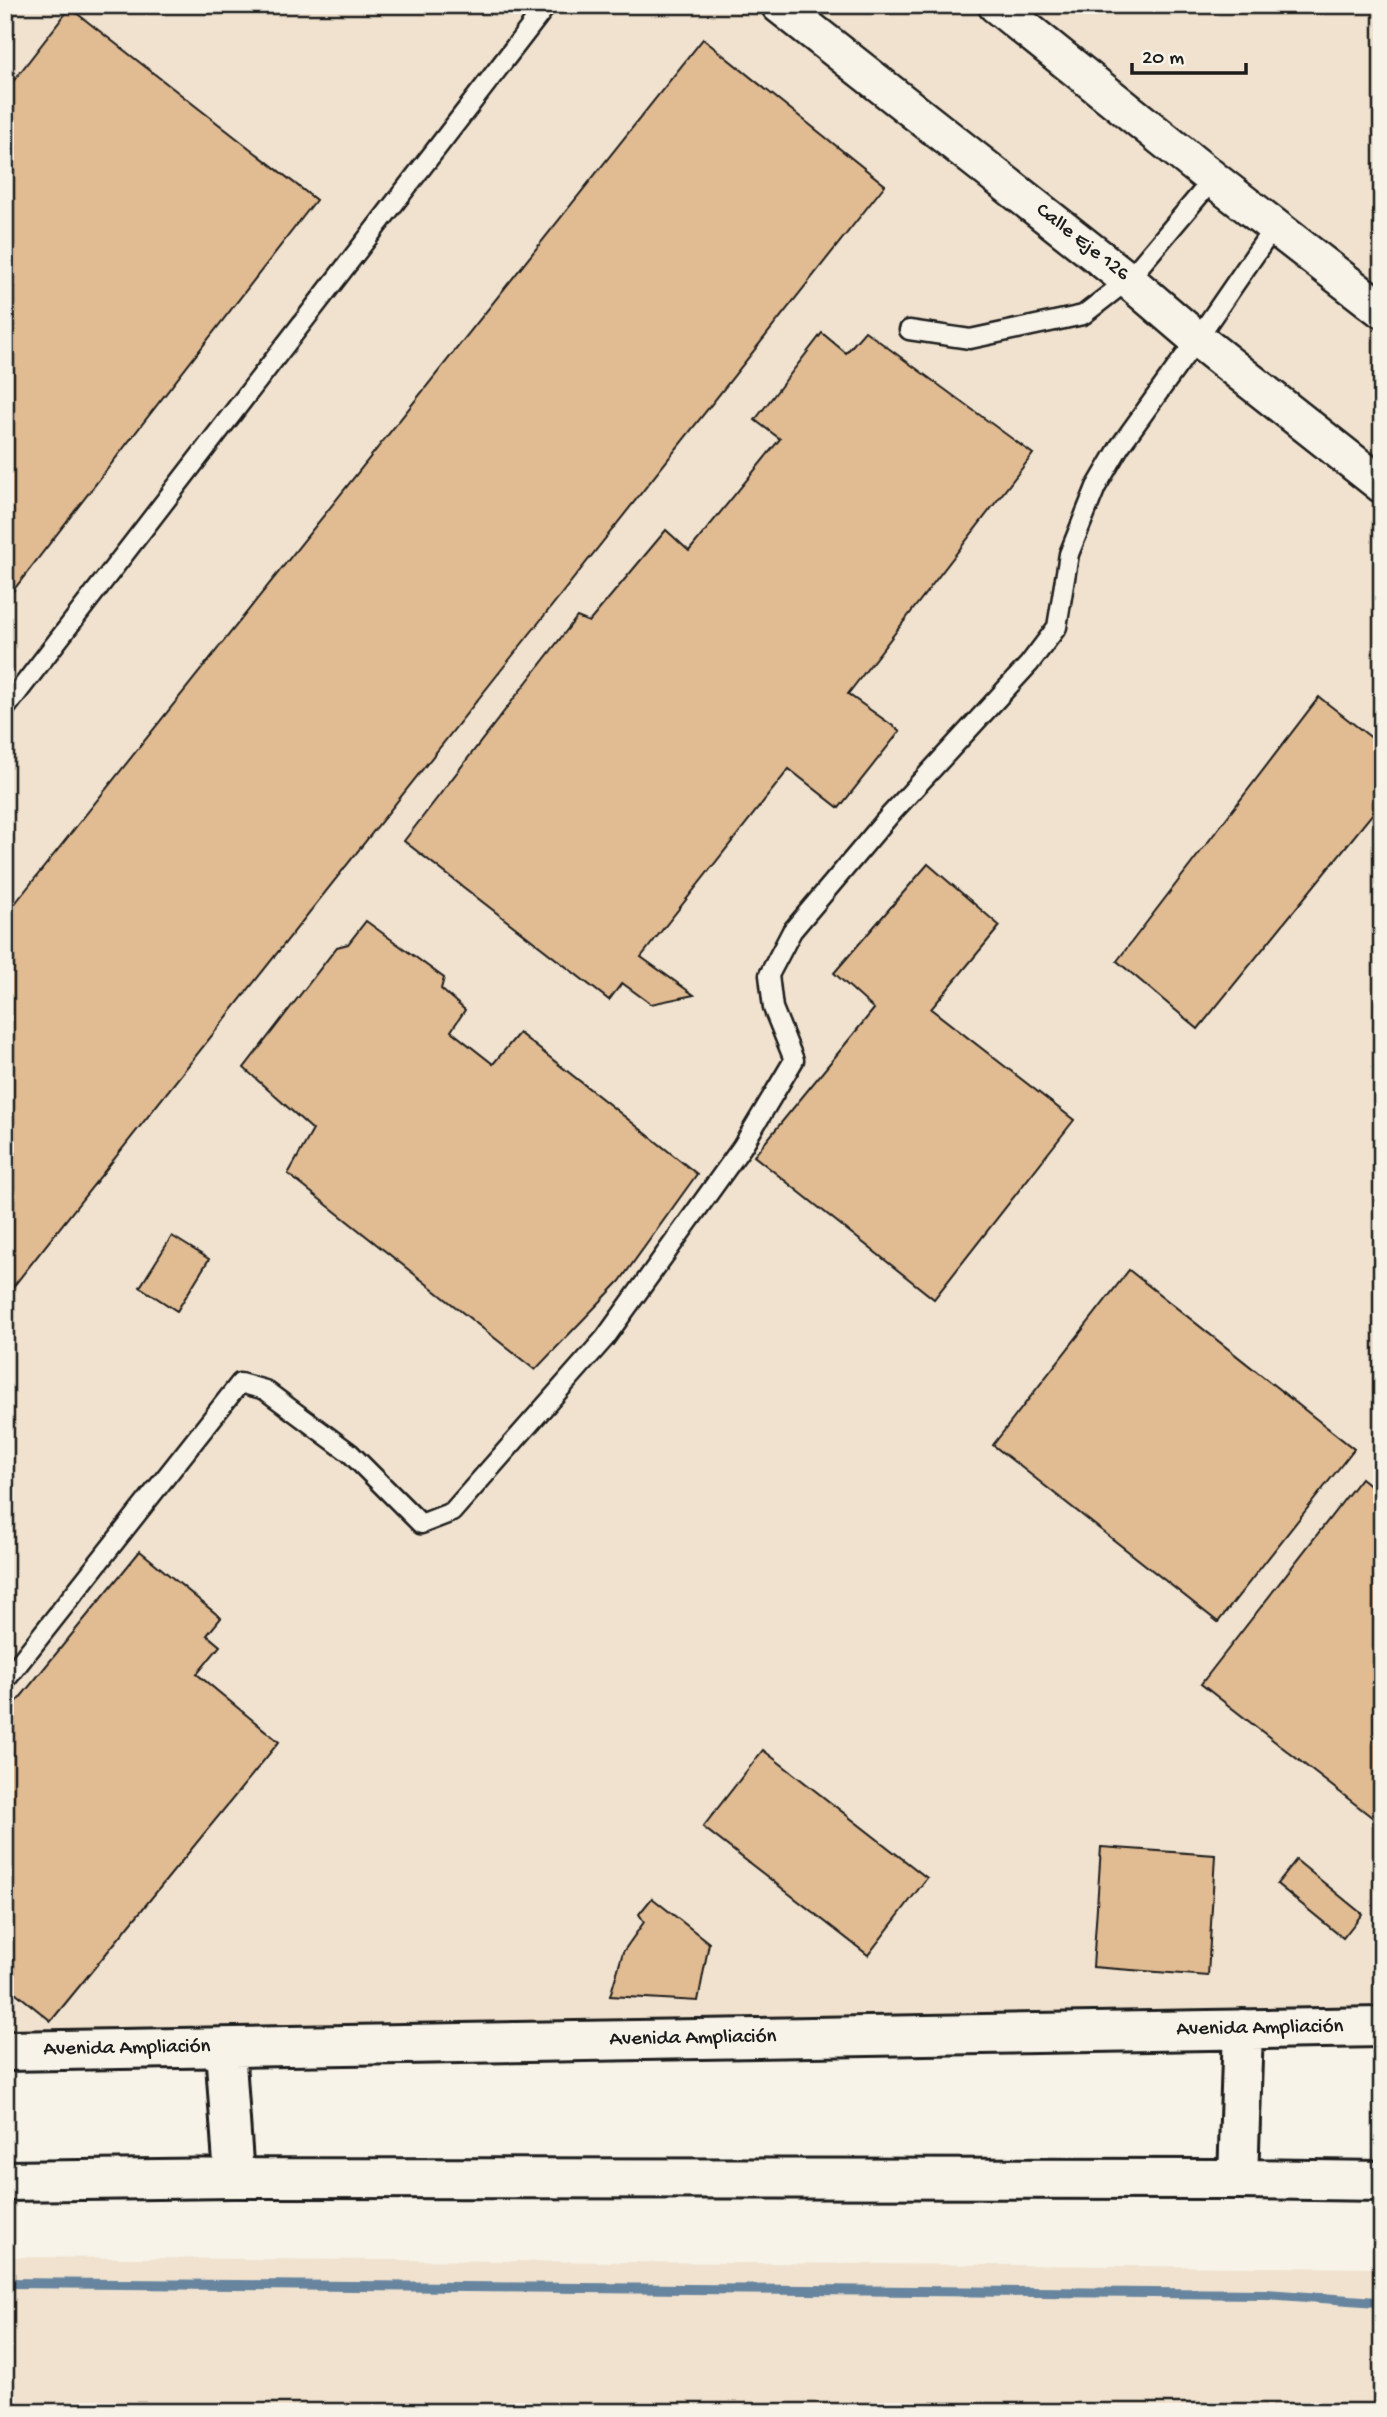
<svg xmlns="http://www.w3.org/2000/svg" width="1387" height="2417" font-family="'Gochi Hand',sans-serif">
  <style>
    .built { fill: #f0e2ce }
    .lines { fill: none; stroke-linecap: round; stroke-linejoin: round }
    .stream { stroke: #68859f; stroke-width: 10 }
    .building { fill: #e1bb92; stroke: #1c1c1c; stroke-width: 2 }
    .service-casing { stroke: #1c1c1c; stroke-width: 23 }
    .minor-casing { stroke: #1c1c1c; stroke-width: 40 }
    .tertiary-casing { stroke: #1c1c1c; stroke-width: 44 }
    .service { stroke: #f7f3e8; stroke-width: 18 }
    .minor { stroke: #f7f3e8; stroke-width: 35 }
    .tertiary { stroke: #f7f3e8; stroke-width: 38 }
    .labels { text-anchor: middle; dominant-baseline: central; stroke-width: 6; stroke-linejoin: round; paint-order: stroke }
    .street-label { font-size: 21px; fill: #1c1c1c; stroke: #f7f3e8 }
  </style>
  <rect width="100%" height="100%" fill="#f7f3e8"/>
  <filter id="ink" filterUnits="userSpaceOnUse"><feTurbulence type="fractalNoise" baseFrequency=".0143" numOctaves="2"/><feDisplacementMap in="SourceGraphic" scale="14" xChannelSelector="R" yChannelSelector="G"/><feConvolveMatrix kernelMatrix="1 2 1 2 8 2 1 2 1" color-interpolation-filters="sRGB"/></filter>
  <g filter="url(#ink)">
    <path class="built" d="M5 5H1382V2041L5 2033Z
      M5 2257 1382 2268V2412H5Z"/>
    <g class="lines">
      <path class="stream" d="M5 2283 1266 2294 1377 2302"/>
    </g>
    <path class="building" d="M70 8 316 200 5 601V92Z
      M703 39 885 185 5 1297V916Z
      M865 331 1033 454 848 694 900 731 839 808 789 769 641 957 694 995 651 1004 622 983 609 1000 404 841 577 617 589 622 666 530 689 551 780 439 755 420 822 333 846 353Z
      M1319 697 1382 746V802L1198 1029 1117 961Z
      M928 864 1000 926 931 1009 1074 1120 934 1299 754 1156 874 1009 834 973Z
      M366 921 444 978 441 989 465 1010 451 1031 493 1064 519 1033 697 1174 620 1281 535 1370 288 1174 313 1130 244 1068 337 947 348 944Z
      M172 1236 209 1259 177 1311 140 1287Z
      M1129 1270 1354 1449 1218 1622 993 1445Z
      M1361 1478 1382 1495V1825L1201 1684Z
      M140 1551 221 1618 207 1635 220 1646 197 1674 279 1742 51 2021 5 1984V1716Z
      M763 1750 927 1878 868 1955 703 1827Z
      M1101 1847 1215 1855 1208 1976 1093 1967Z
      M1296 1860 1362 1914 1343 1938 1277 1884Z
      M652 1898 709 1943 698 2001 610 1996 623 1952 644 1922 639 1914Z"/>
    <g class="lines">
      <defs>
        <path id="service" d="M909 330 970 339 1083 315 1128 280 1213 179
          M5 709 547 5
          M5 1681 240 1383 265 1390 350 1453 421 1524 452 1512 605 1338 742 1147 794 1060 773 1008 769 975 792 931 890 815 1029 664 1057 627 1069 554 1096 487 1120 446 1197 339 1274 227"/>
        <path id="minor" d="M779 5 1128 280 1197 339 1382 485
          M996 5 1213 179 1382 310"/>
        <path id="tertiary" d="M225 2048 234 2178
          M5 2051 1382 2027
          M1238 2179 1243 2029
          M5 2181 234 2178 1238 2179 1382 2181"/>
      </defs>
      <use href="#service" class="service-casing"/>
      <use href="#minor" class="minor-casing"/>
      <use href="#tertiary" class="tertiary-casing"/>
      <use href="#service" class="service"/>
      <use href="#minor" class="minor"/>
      <use href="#tertiary" class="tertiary"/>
    </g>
  </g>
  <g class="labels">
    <g class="street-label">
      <text transform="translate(1082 243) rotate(38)">Calle Eje 126</text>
      <text transform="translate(1260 2029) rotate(-1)">Avenida Ampliación</text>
      <text transform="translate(693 2039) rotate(-1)">Avenida Ampliación</text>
      <text transform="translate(127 2049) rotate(-1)">Avenida Ampliación</text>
    </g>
  </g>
  <rect width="1387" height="2417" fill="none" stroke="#f7f3e8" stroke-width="28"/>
  <rect x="14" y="14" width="1359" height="2389" fill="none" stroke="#1c1c1c" stroke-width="2.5" filter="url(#ink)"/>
  <path d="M1132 63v10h114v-10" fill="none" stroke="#1c1c1c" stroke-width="3.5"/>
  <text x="1142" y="63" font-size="21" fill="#1c1c1c" stroke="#f7f3e8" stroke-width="5" paint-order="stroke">20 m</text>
</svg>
